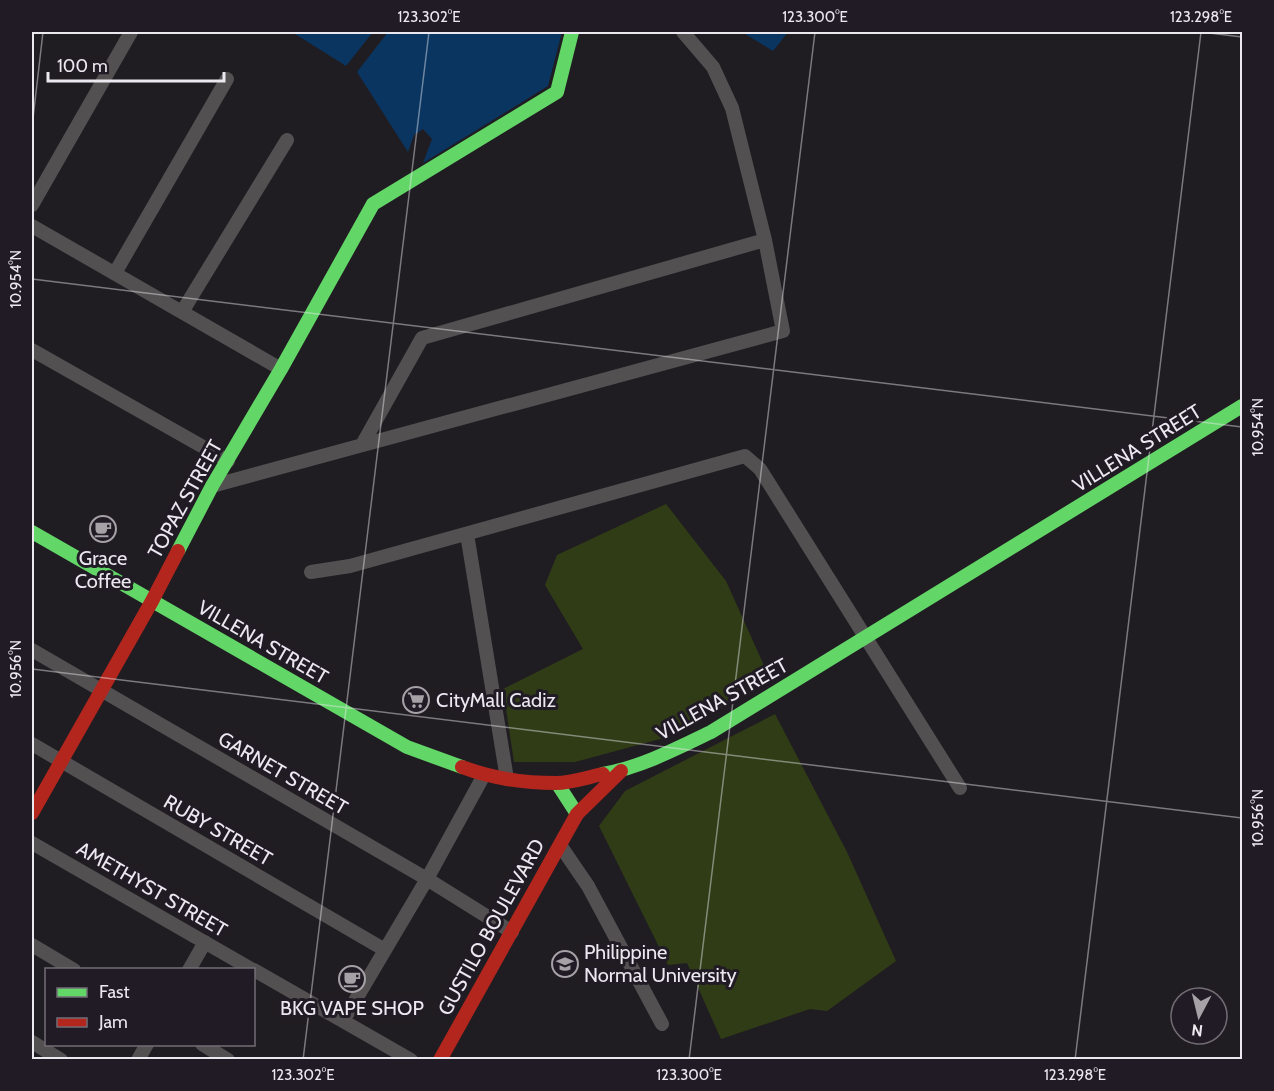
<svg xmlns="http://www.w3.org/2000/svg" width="1274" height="1091" font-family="Cabin,sans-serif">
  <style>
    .green { fill: #303c16 }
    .water { fill: #0a3560 }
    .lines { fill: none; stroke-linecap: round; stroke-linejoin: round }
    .street { stroke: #525050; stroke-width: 14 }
    .fast { stroke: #63d668; stroke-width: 14 }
    .jam { stroke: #b3261e; stroke-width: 14 }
    .ticks { fill: none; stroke: #ece8ef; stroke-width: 1.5; stroke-opacity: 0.45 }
    .labels { text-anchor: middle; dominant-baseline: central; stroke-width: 6; stroke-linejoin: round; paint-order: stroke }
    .street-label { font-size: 20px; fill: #ece8ef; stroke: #201b24 }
    .poi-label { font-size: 20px; fill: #ece8ef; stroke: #201b24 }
    .neatline { fill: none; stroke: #ece8ef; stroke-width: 2 }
    .ticks-label { font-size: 15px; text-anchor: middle; fill: #ece8ef }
  </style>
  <rect width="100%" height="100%" fill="#201d22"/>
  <path class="green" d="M666 504 726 581 771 681 660 739 575 762H514L503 689 583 649 545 585 557 555Z
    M775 714 847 852 896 961 827 1011 810 1009 721 1039 687 963 668 965 599 826 625 791Z"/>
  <path class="water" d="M292 32H373L346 66Z
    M388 32H562L548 86 423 163 432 139 423 129 414 135 408 152 357 72Z
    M742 32H788L773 51Z"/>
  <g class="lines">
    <path class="street" d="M32 205 131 32
      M32 226 281 369
      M115 273 227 79
      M182 312 287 140
      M32 350 228 461
      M362 445 422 338 765 240
      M212 486 783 331 765 240 732 108 713 67 683 32
      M467 534 507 779
      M311 572 350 566 745 456 760 469 960 788
      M32 650 427 879 512 932
      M32 744 385 950
      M32 843 253 970
      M560 845 588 886 662 1024
      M32 945 74 970
      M189 970 205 942
      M254 970 411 1060
      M343 1021 427 879 484 775
      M32 1042 61 1060
      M202 1044 228 1060
      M138 1060 147 1044"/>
    <path class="fast" d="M32 532 407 747 462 767
      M178 551 212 486 281 369 373 204 557 92 572 32
      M603 774C641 767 676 749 711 732L1242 406
      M557 783 577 814"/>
    <path class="jam" d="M462 767C491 778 524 783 556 783 571 783 588 777 603 774
      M32 813 152 601 178 551
      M440 1060 577 814 621 771"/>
  </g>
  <path class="ticks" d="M1201 32 1242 37M32 127 43 32M32 279 1242 427M32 669 1242 818M303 1060 429 32M689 1060 815 32M1075 1060 1201 32"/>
  <defs>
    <symbol id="cafe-ring" viewBox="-11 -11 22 22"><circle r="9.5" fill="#201b24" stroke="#a5a1a7" stroke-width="1.5"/><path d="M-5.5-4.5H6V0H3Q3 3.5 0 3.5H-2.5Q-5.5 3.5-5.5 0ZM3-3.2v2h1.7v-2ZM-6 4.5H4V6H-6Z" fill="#a5a1a7"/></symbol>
    <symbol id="supermarket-ring" viewBox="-11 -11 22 22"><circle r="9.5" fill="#201b24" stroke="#a5a1a7" stroke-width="1.5"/><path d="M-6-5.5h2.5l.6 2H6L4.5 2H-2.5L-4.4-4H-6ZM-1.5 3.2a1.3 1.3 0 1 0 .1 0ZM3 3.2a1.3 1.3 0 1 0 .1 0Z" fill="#a5a1a7"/></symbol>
    <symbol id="university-ring" viewBox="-11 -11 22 22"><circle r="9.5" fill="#201b24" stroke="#a5a1a7" stroke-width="1.5"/><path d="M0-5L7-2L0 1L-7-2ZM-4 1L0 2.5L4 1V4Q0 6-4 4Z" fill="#a5a1a7"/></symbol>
  </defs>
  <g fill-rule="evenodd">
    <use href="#cafe-ring" x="88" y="514" width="30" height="30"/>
    <use href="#supermarket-ring" x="401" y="685" width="30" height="30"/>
    <use href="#university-ring" x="550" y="949" width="30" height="30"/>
    <use href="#cafe-ring" x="337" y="964" width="30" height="30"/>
  </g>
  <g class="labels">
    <g class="street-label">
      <text transform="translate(1137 448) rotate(-32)">VILLENA STREET</text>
      <text transform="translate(185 499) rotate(-61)">TOPAZ STREET</text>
      <text transform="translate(263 642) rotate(30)">VILLENA STREET</text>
      <text transform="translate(722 699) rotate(-29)">VILLENA STREET</text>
      <text transform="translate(283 773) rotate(30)">GARNET STREET</text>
      <text transform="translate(218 830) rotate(30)">RUBY STREET</text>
      <text transform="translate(152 889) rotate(30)">AMETHYST STREET</text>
      <text transform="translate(491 927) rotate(-61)">GUSTILO BOULEVARD</text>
    </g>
    <g class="poi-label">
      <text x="103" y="558">Grace<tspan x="103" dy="23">Coffee</tspan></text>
      <text x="436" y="700" text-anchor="start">CityMall Cadiz</text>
      <text x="584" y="952" text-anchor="start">Philippine<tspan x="584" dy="23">Normal University</tspan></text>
      <text x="352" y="1008">BKG VAPE SHOP</text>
    </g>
  </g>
  <rect width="1274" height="1091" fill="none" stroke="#201b24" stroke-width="66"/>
  <rect x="45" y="968" width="210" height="78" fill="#201b24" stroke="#726d75" stroke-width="1.5"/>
  <rect x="57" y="988" width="30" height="9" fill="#63d668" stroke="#726d75" stroke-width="1.5"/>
  <text x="99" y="998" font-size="18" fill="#ece8ef">Fast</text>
  <rect x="57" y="1018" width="30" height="9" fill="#b3261e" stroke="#726d75" stroke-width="1.5"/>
  <text x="99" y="1028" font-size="18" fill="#ece8ef">Jam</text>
  <g transform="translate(1199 1016) rotate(187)"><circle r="28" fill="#201b24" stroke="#726d75" stroke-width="1.5"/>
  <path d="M0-4.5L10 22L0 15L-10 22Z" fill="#a5a1a7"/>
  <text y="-9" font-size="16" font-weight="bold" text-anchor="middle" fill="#ece8ef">N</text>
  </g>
  <path d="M48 72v9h176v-9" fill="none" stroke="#ece8ef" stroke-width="3"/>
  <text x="57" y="72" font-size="18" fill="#ece8ef" stroke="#201b24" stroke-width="4.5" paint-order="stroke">100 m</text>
  <rect x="33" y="33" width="1208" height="1025" class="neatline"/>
  <g class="ticks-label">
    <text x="429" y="22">123.302°E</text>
    <text x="815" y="22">123.300°E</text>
    <text x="1201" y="22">123.298°E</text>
    <text transform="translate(16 279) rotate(-90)" y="5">10.954°N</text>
    <text transform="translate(1258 427) rotate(-90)" y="5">10.954°N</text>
    <text transform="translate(16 669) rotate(-90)" y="5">10.956°N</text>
    <text transform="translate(1258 818) rotate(-90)" y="5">10.956°N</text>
    <text x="303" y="1080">123.302°E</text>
    <text x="689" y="1080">123.300°E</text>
    <text x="1075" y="1080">123.298°E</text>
  </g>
</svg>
